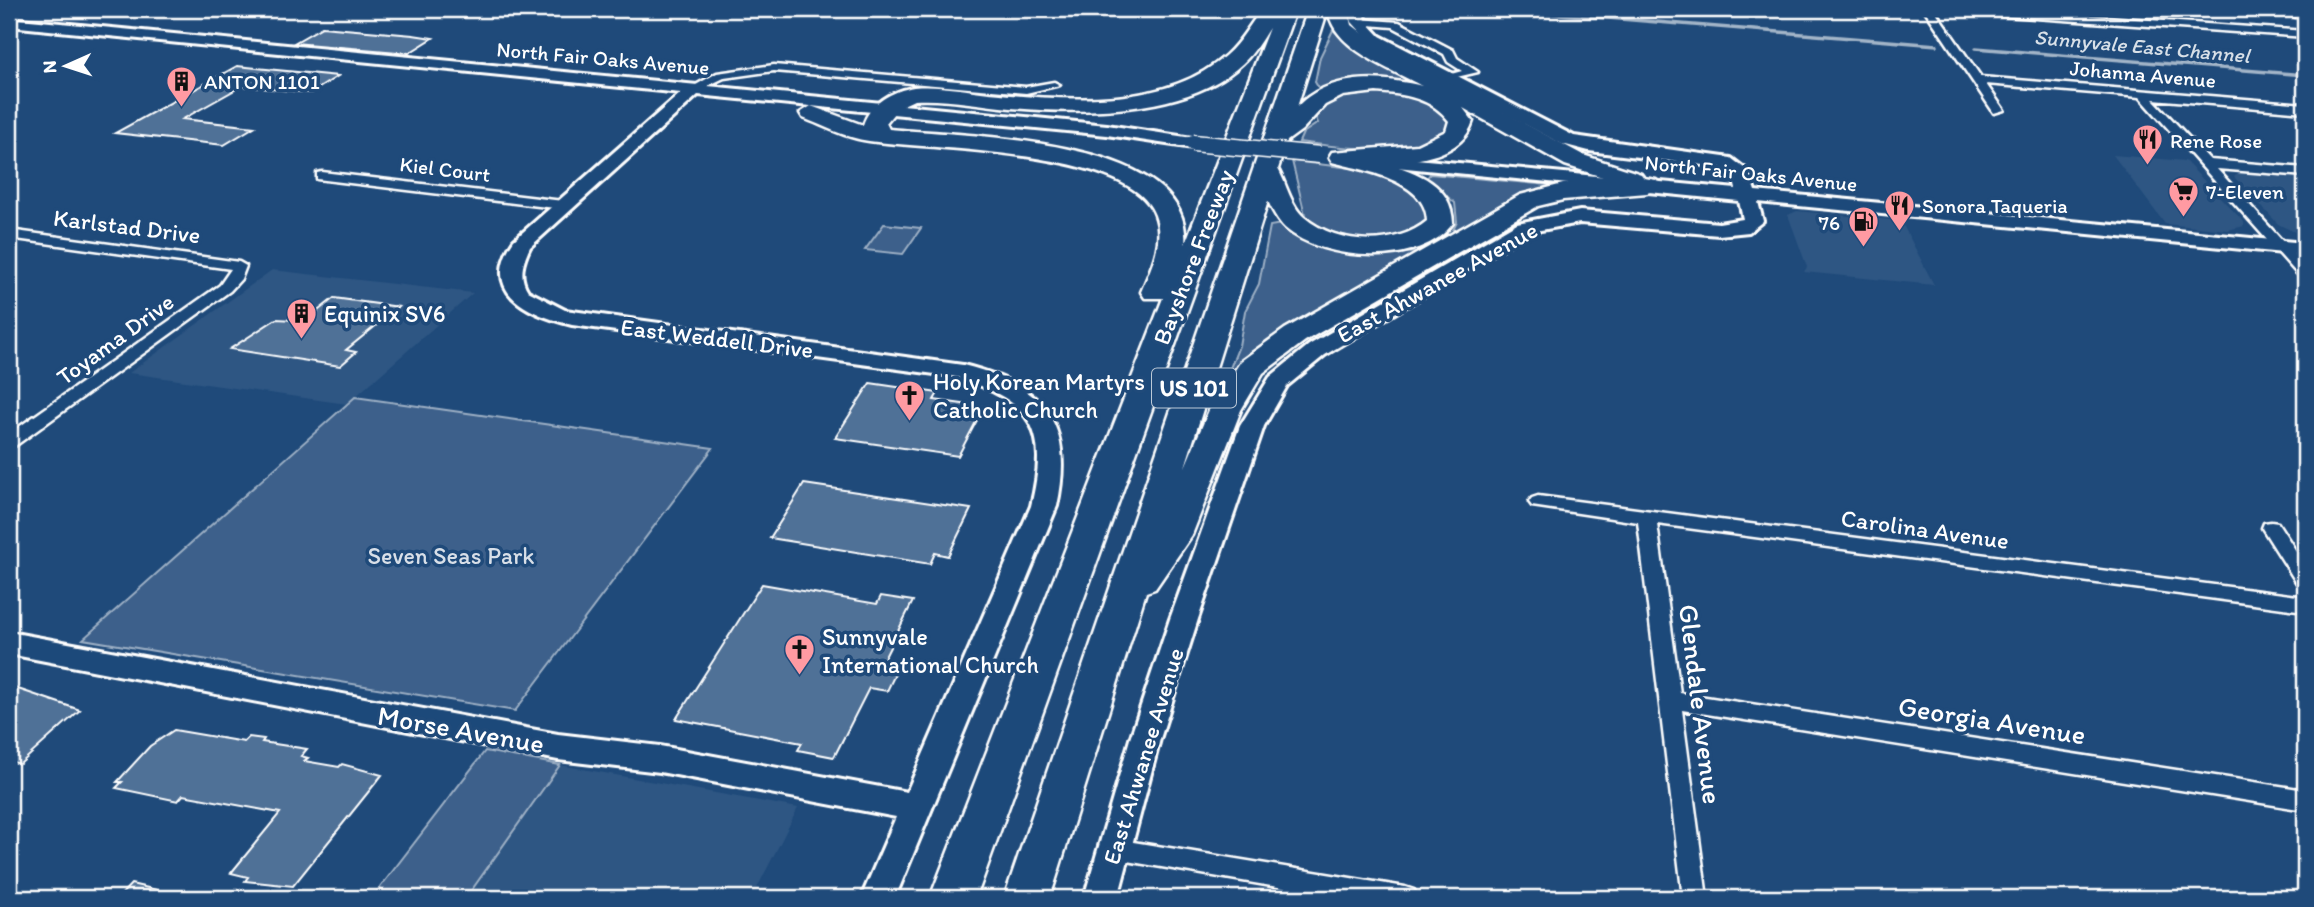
<svg xmlns="http://www.w3.org/2000/svg" width="2314" height="907" font-family="Itim,sans-serif">
  <style>
    .built { fill: #2e5683 }
    .green { fill: #3c618b; stroke: #9eb0c5; stroke-width: 2 }
    .lines { fill: none; stroke-linecap: round; stroke-linejoin: round }
    .stream { stroke: #a3b5c8; stroke-width: 3.5 }
    .building { fill: #507197; stroke: #fff; stroke-width: 2 }
    .street-casing { stroke: #fff; stroke-width: 5 }
    .secondary-casing { stroke: #fff; stroke-width: 6 }
    .highway-casing { stroke: #fff; stroke-width: 5 }
    .street { fill: #1f4a7a; fill-rule: evenodd }
    .secondary { fill: #1f4a7a; fill-rule: evenodd }
    .highway { fill: #1f4a7a; fill-rule: evenodd }
    .tram { stroke: #fff; stroke-width: 2 }
    .secondary-bridge-casing { stroke: #fff; stroke-width: 19; stroke-linecap: butt }
    .secondary-bridge { stroke: #1f4a7a; stroke-width: 16 }
    .labels { text-anchor: middle; dominant-baseline: central; stroke-width: 7; stroke-linejoin: round; paint-order: stroke }
    .far-water-label { font-size: 21px; font-style: italic; fill: #d8e0e8; stroke: #1f4a7a }
    .far-street-label { font-size: 21px; fill: #fff; stroke: #1f4a7a }
    .far-poi-label { font-size: 21px; fill: #fff; stroke: #1f4a7a; text-anchor: start }
    .shield { fill: #1f4a7a; stroke: #bcc9d7; stroke-width: 2 }
    .shield-label { font-size: 23px; font-weight: bold; fill: #fff }
    .street-label { font-size: 24px; fill: #fff; stroke: #1f4a7a }
    .poi-label { font-size: 24px; fill: #fff; stroke: #1f4a7a; text-anchor: start }
    .park-label { font-size: 24px; fill: #d8dfe8; stroke: #1f4a7a }
    .near-street-label { font-size: 28px; fill: #fff; stroke: #1f4a7a }
  </style>
  <rect width="100%" height="100%" fill="#1f4a7a"/>
  <filter id="ink" filterUnits="userSpaceOnUse"><feTurbulence type="fractalNoise" baseFrequency=".0143" numOctaves="2"/><feDisplacementMap in="SourceGraphic" scale="14" xChannelSelector="R" yChannelSelector="G"/><feConvolveMatrix kernelMatrix="1 2 1 2 8 2 1 2 1" color-interpolation-filters="sRGB"/></filter>
  <g filter="url(#ink)">
    <path class="built" d="M2113 155 2185 161 2244 222V226L2228 230 2165 224Z
      M2239 173 2305 178V237L2278 224 2234 177Z
      M1797 211 1901 221 1934 285 1804 272 1807 267 1788 215Z
      M272 270 473 293 347 404 129 373Z
      M560 765 798 808 752 898H466Z"/>
    <path class="green" d="M1333 30 1353 48 1441 92H1321L1315 82 1320 57Z
      M1359 91C1393 91 1428 92 1450 120L1449 129C1418 160 1339 147 1299 142L1303 133 1318 123 1315 115C1325 99 1342 96 1359 91Z
      M1292 161 1368 170 1412 186 1435 224C1388 249 1354 242 1307 223Z
      M1430 174 1550 185 1554 191 1463 234 1453 230 1457 222 1455 203 1426 179Z
      M884 224 921 228 903 254 865 250Z
      M1281 224C1309 250 1351 257 1389 255 1403 255 1412 249 1425 256L1231 377 1228 373 1239 346 1245 311 1259 284 1270 226Z
      M355 397 713 448 515 711 83 639Z
      M485 751 560 765 466 898H372Z"/>
    <g class="lines">
      <path class="stream" d="M1499 9 1937 45
        M1976 48 2305 75"/>
    </g>
    <path class="building" d="M322 27 413 35 433 38 409 53 294 43Z
      M237 66 338 76 311 93 242 86 183 119 254 127 224 145 115 133Z
      M334 298 399 307 346 350 356 352 340 366 230 349 276 319 295 320 305 312 314 314Z
      M870 383 938 393 934 400 984 407 958 456 835 438Z
      M804 484 971 509 948 556 935 553 930 564 770 538Z
      M762 584 877 604 881 596 913 601 882 663 899 666 887 691 869 688 834 757 798 750 802 743 676 719Z
      M9 686 80 710 20 764 9 761Z
      M174 730 244 742 249 737 264 739 262 742 307 749 301 756 308 758 304 761 339 767 342 764 382 775 293 886 245 881 248 877 231 873 280 813 183 795 178 801 116 788 122 782H117L150 746Z
      M131 884 170 893 169 898H118Z"/>
    <g class="lines">
      <defs>
        <path id="street" d="M1924 9H1934L1981 77 2305 104V112L2153 99 2210 160 2305 168V176L2217 169 2305 266V278L2300 277 2140 97 1986 84 2004 110 1994 113Z
          M1944 9H1990L2305 31V37L1949 12Z
          M2283 9H2295L2305 16V23Z
          M1359 19 1399 22 1453 50 1457 58 1478 72 1444 80V76L1462 71 1448 62 1444 54 1393 27 1355 24 1354 22Z
          M774 65 1026 87 1054 82 1060 85 1026 93 774 71 724 78 695 92 689 89 717 73Z
          M322 172 563 201 570 205 563 209 317 179V173Z
          M9 230 239 262 246 266 241 279 230 291 15 446 9 448V434L220 285 231 269 9 238Z
          M1538 496 2305 597V611L1657 524 1680 693 2305 790V810L1682 710 1707 898H1683L1638 522 1532 506 1529 502 1532 498Z
          M2271 522 2278 523 2305 565V587L2298 585 2262 528 2264 523Z
          M1115 839 1405 887 1414 890 1417 898H1341L1115 859 1107 856 1103 849 1107 842Z"/>
        <path id="secondary" d="M1348 9H1362L1366 21 1380 36 1574 136 1731 158 1748 171 1755 191 2305 243V255L1758 202 1763 221 1749 232 1719 235 1580 223 1530 232 1325 355 1287 386 1264 426 1198 619 1160 739 1118 898H1084L1130 739 1170 619 1240 426 1270 377 1309 345 1517 223 1580 211 1719 223 1743 219 1739 201 1356 163 1353 159 1362 154 1736 189 1733 177 1720 167 1589 151 1562 144 1370 42 1352 22Z
          M9 18 1107 125 1199 139 1202 143 1199 147 1193 148 1107 135 698 95 530 247C523 262 518 276 528 291L565 310 963 365C1044 385 1075 423 1057 506L895 898H861L896 817 660 772 558 760 9 654V632L558 734 660 746 907 792 1031 506C1050 428 1032 402 957 377L572 325C527 314 479 292 514 240L681 93 9 26Z"/>
        <path id="highway" d="M1262 9H1296L976 898H930L1163 298H1145L1141 292C1151 268 1165 241 1155 215 1132 149 930 150 869 141 846 138 824 126 803 118L800 113 811 106 863 125C870 103 892 91 914 87 939 85 964 90 989 93 1064 100 1165 110 1226 55 1241 42 1250 24 1262 9ZM1269 28 1185 244C1195 136 960 136 889 129L886 123 899 107 914 100C946 98 979 105 1011 108 1081 114 1189 115 1243 63 1254 53 1261 40 1269 28Z
          M1308 9H1328L1297 107C1328 73 1382 76 1422 86 1392 69 1332 49 1328 9H1348L1352 25 1377 44 1583 155 1641 174 1644 178 1656 180 1660 185 1656 190 1647 193 1563 200 1538 206 1305 341 1263 373 1241 410 1192 535 1155 589 1146 592 1050 898H1004ZM1376 92C1404 94 1432 98 1449 121L1446 131 1417 145 1332 152 1329 157 1332 162C1362 170 1427 180 1427 221 1395 248 1336 245 1304 217 1291 206 1286 183 1278 169L1287 141 1302 130 1325 105 1343 96ZM1463 108 1565 165 1612 180 1563 184 1520 195 1285 329 1241 361 1209 410 1185 467 1268 201C1272 210 1278 221 1285 228 1323 262 1422 268 1453 223 1452 185 1418 172 1385 163 1418 160 1462 157 1473 121Z"/>
      </defs>
      <use href="#street" class="street-casing"/>
      <use href="#secondary" class="secondary-casing"/>
      <use href="#highway" class="highway-casing"/>
      <use href="#street" class="street"/>
      <use href="#secondary" class="secondary"/>
      <use href="#highway" class="highway"/>
      <path class="tram" d="M9 15 33 9"/>
      <defs>
        <path id="secondary-bridge" d="M1193 143 1320 155"/>
      </defs>
      <use href="#secondary-bridge" class="secondary-bridge-casing"/>
      <use href="#secondary-bridge" class="secondary-bridge"/>
    </g>
  </g>
  <defs>
    <symbol id="building-pin" viewBox="-11 -11 22 30"><path d="M0 17L-7.5 6A9.5 9.5 0 1 1 7.5 6Z" fill="#ff9aa2" stroke="#1f4a7a"/><path d="M-4-6H4V6H1V3H-1V6H-4ZM-2.5-4.3h1.7v1.8h-1.7ZM.8-4.3h1.7v1.8H.8ZM-2.5-1h1.7V.8h-1.7ZM.8-1h1.7V.8H.8Z" fill="#111"/></symbol>
    <symbol id="restaurant-pin" viewBox="-11 -11 22 30"><path d="M0 17L-7.5 6A9.5 9.5 0 1 1 7.5 6Z" fill="#ff9aa2" stroke="#1f4a7a"/><path d="M-5-6h1v4h1v-4h1v4h1v-4h1v5L-1.5 .5V6h-2V.5L-5-1ZM5-6V6H3V1.5H1.5Q1.5-4 5-6Z" fill="#111"/></symbol>
    <symbol id="supermarket-pin" viewBox="-11 -11 22 30"><path d="M0 17L-7.5 6A9.5 9.5 0 1 1 7.5 6Z" fill="#ff9aa2" stroke="#1f4a7a"/><path d="M-6-5.5h2.5l.6 2H6L4.5 2H-2.5L-4.4-4H-6ZM-1.5 3.2a1.3 1.3 0 1 0 .1 0ZM3 3.2a1.3 1.3 0 1 0 .1 0Z" fill="#111"/></symbol>
    <symbol id="fuel-pin" viewBox="-11 -11 22 30"><path d="M0 17L-7.5 6A9.5 9.5 0 1 1 7.5 6Z" fill="#ff9aa2" stroke="#1f4a7a"/><path d="M-5.5-6h7V0h2V4h1.3V-2.5L3-4.5l.8-.8L6-3V5H2.5V1h-1V6h-7ZM-4.2-4.7v3.2H.2V-4.7Z" fill="#111"/></symbol>
    <symbol id="church-pin" viewBox="-11 -11 22 30"><path d="M0 17L-7.5 6A9.5 9.5 0 1 1 7.5 6Z" fill="#ff9aa2" stroke="#1f4a7a"/><path d="M-1.2-6h2.4v3.5h3.3v2.4h-3.3V6h-2.4V-.1h-3.3v-2.4h3.3Z" fill="#111"/></symbol>
  </defs>
  <g fill-rule="evenodd">
    <use href="#building-pin" x="164" y="64" width="35" height="47"/>
    <use href="#restaurant-pin" x="2130" y="122" width="35" height="47"/>
    <use href="#supermarket-pin" x="2166" y="174" width="35" height="47"/>
    <use href="#restaurant-pin" x="1882" y="188" width="35" height="47"/>
    <use href="#fuel-pin" x="1846" y="204" width="35" height="47"/>
    <use href="#building-pin" x="284" y="296" width="35" height="47"/>
    <use href="#church-pin" x="892" y="378" width="35" height="47"/>
    <use href="#church-pin" x="782" y="632" width="35" height="47"/>
  </g>
  <g class="labels">
    <g class="far-water-label">
      <text transform="translate(2142 46) rotate(5)">Sunnyvale East Channel</text>
    </g>
    <g class="far-street-label">
      <text transform="translate(603 58) rotate(5)">North Fair Oaks Avenue</text>
      <text transform="translate(2143 74) rotate(5)">Johanna Avenue</text>
      <text transform="translate(445 169) rotate(7)">Kiel Court</text>
      <text transform="translate(1751 173) rotate(6)">North Fair Oaks Avenue</text>
    </g>
    <g class="far-poi-label">
      <text x="204" y="81">ANTON 1101</text>
      <text x="2170" y="140">Rene Rose</text>
      <text x="2206" y="191">7-Eleven</text>
      <text x="1922" y="205">Sonora Taqueria</text>
      <text x="1840" y="222" text-anchor="end">76</text>
    </g>
    <rect class="shield" x="1152" y="368.5" width="84" height="39" rx="5"/>
    <g class="shield-label">
      <text x="1194" y="388">US 101</text>
    </g>
    <g class="street-label">
      <text transform="translate(127 226) rotate(7)">Karlstad Drive</text>
      <text transform="translate(1193 257) rotate(-69)">Bayshore Freeway</text>
      <text transform="translate(1437 282) rotate(-29)">East Ahwanee Avenue</text>
      <text transform="translate(717 338) rotate(7)">East Weddell Drive</text>
      <text transform="translate(115 339) rotate(-36)">Toyama Drive</text>
      <text transform="translate(1925 529) rotate(8)">Carolina Avenue</text>
      <text transform="translate(1143 756) rotate(-73)">East Ahwanee Avenue</text>
    </g>
    <g class="poi-label">
      <text x="324" y="313">Equinix SV6</text>
      <text x="933" y="381">Holy Korean Martyrs<tspan x="933" dy="28">Catholic Church</tspan></text>
      <text x="822" y="636">Sunnyvale<tspan x="822" dy="28">International Church</tspan></text>
    </g>
    <g class="park-label">
      <text x="451" y="555">Seven Seas Park</text>
    </g>
    <g class="near-street-label">
      <text transform="translate(1701 704) rotate(83)">Glendale Avenue</text>
      <text transform="translate(1992 720) rotate(9)">Georgia Avenue</text>
      <text transform="translate(461 729) rotate(10)">Morse Avenue</text>
    </g>
  </g>
  <rect width="2314" height="907" fill="none" stroke="#1f4a7a" stroke-width="35"/>
  <rect x="18" y="18" width="2279" height="872" fill="none" stroke="#fff" stroke-width="2.5" filter="url(#ink)"/>
  <g transform="translate(66 66) rotate(267)" stroke="#1f4a7a" stroke-width="5" paint-order="stroke">
  <path d="M0-5L12 26L0 18L-12 26Z" fill="#ffffff"/>
  <text y="-10" font-size="19" font-weight="bold" text-anchor="middle" fill="#ffffff">N</text>
  </g>
</svg>
